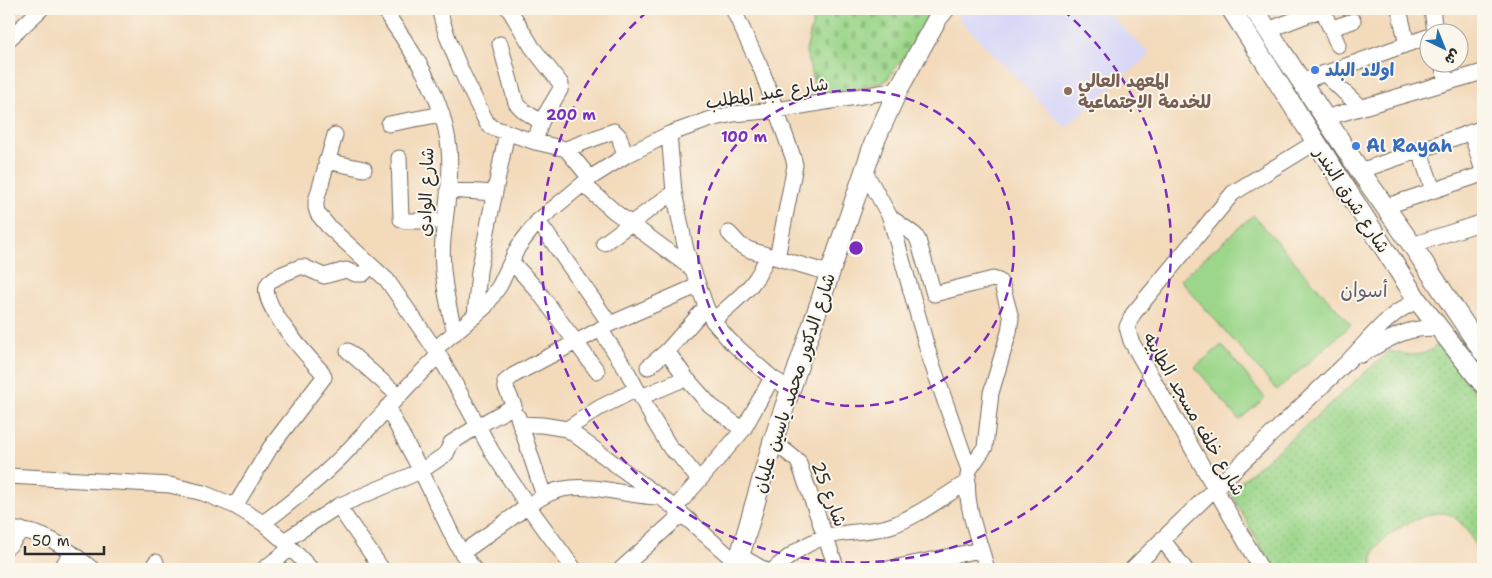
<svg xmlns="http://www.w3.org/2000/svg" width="1492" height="578" font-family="'Shantell Sans','Playpen Sans Arabic',sans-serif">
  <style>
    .built { fill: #d7d7f8 }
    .grass { fill: #9bd68a; stroke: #63805a }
    .cemetery { fill: url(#cemetery-stones); stroke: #63805a }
    .park { fill: url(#park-dots); stroke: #63805a }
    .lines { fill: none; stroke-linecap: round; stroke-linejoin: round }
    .minor-casing { stroke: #71685d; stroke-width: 17 }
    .major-casing { stroke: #71685d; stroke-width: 21 }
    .minor { stroke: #fff; stroke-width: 15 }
    .major { stroke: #fff; stroke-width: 19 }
    .ring { fill: none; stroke: #7b2cbf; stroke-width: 2.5; stroke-dasharray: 9 6 }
    .shop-dot { fill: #3f7fe0; stroke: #fbf7ec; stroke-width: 2 }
    .education-dot { fill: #8d6e63; stroke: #fbf7ec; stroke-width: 2 }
    .labels { text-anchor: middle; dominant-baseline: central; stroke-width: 4; stroke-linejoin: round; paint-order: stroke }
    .shop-label { font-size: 18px; font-weight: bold; fill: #366cbe; stroke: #fbf7ec; text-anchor: start }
    .education-label { font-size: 18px; font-weight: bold; fill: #785e54; stroke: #fbf7ec; text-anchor: start }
    .street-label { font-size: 18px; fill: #2b2b2b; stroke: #fbf7ec }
    .quarter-label { font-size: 20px; fill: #625d70; stroke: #fbf7ec }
    .centre { fill: #7b2cbf; stroke: #fbf7ec; stroke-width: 2.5 }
    .ring-label { font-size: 15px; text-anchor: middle; font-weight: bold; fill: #7b2cbf; stroke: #fbf7ec; stroke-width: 4; stroke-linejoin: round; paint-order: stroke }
  </style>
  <defs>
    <pattern id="cemetery-stones" width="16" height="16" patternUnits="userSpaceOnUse" patternTransform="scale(1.25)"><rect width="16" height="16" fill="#9bd68a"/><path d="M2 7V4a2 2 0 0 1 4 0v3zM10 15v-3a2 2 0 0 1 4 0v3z" fill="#86b877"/></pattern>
    <pattern id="park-dots" width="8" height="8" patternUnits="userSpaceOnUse" patternTransform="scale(1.25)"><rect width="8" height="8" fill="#9bd68a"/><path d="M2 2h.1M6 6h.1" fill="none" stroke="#86b877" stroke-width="1.8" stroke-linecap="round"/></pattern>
  </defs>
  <rect width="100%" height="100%" fill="#fbf7ec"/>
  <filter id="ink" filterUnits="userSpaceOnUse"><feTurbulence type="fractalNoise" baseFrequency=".02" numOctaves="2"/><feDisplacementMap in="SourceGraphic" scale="10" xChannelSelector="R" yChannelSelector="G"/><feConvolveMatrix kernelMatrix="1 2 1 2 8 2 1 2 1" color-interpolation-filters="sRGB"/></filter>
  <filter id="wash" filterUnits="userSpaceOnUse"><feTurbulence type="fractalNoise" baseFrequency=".0096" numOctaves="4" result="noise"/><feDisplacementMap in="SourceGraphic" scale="20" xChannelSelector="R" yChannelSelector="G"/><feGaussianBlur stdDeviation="1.12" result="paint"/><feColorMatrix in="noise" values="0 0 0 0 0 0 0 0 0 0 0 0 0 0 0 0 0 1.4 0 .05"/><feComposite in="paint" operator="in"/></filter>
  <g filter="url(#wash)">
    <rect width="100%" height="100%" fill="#f3dabb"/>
    <path class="built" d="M967 9H1103L1150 54 1065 128 957 17Z"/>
    <path class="grass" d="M1253 215 1351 325 1277 390 1180 280Z
      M1222 345 1265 398 1239 420 1195 367Z"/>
    <path class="cemetery" d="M816 9H940L885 82 817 97 806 51Z"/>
    <path class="park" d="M1437 345 1483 402V563C1475 546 1467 522 1448 514 1430 507 1383 534 1375 550 1372 556 1372 563 1373 569H1273L1230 491 1308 424 1389 351C1407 355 1423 359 1437 345Z"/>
  </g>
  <g filter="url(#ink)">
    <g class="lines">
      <defs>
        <path id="minor" d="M383 9C413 51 443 95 449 148 452 178 446 209 443 239 440 270 447 302 455 333
          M439 9C449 49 468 86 487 123L491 127 535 142 566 149 614 131 619 136 625 156
          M509 9 532 47 561 84 560 90 541 122 535 142
          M733 9 762 71 793 157 795 165 793 176 777 258
          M1323 9 1329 25 1332 28 1353 21
          M1399 9 1407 44
          M1432 9 1435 32
          M1332 28V31L1338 45
          M1268 30 1323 9
          M9 39 41 9
          M500 44 516 103 524 111 541 122
          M1442 62 1446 83
          M1324 73 1361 108
          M1301 82 1430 36
          M1325 118 1483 72
          M389 124 442 114
          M1471 132 1483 171
          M669 134 674 192 686 250 706 307 713 321 730 341 772 378 790 389
          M566 149 590 178
          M1419 149 1433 190
          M399 158 401 219 406 221H445
          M326 161 364 169
          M864 170 890 217 930 358 969 470C962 500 979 540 987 569
          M1360 171 1483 128
          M583 184 615 212 691 268
          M448 190 495 193
          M1384 207 1483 174
          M890 217 915 235 918 240 934 294 993 279 999 281 1002 285 1011 318 1009 332 991 393 985 447 969 470
          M729 233 740 245 750 250 829 273
          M604 243 674 192
          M1412 245 1483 222
          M511 261 538 291 597 371
          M475 316 479 271 507 132
          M713 321C736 299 758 286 767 255
          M610 324 697 286
          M600 329 627 371 641 397 686 378 667 351
          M435 349 485 307 500 285 518 247 538 221 590 178 625 156 669 134 711 119 733 114 777 110 898 90
          M348 351 399 396
          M1361 355C1388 340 1407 325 1440 329
          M648 367 667 351 706 307
          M641 397 654 421 671 449 678 454 699 480
          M387 407 421 471 455 541 462 553
          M518 417 544 496
          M520 424 542 425 567 429 675 508 738 564
          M567 429 599 408 637 389
          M743 430 772 378
          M773 441 798 461 837 569
          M9 476 170 485 203 493 235 506 263 523 284 541 311 569
          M235 506 270 448 324 377 322 372C310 359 254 299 269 283 276 275 291 271 300 267H304L324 276 346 270 356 274H363L371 265
          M338 506 382 569
          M675 508 743 430 710 405 686 378
          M263 523C296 499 327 473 355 443 383 414 409 383 439 355
          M9 529C48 532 63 546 92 569
          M1162 539 1185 569
          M284 541 338 506 421 471 446 454 451 443 478 426 439 355 387 280 328 226 318 214 316 208V201L335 135
          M9 546 22 530
          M740 556 763 569
          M61 569 71 553
          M151 569 156 562
          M264 569 291 548
          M474 569 462 553 528 506 492 452 478 426 514 406 506 388 505 382 514 375 610 324 538 221
          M574 569 528 506C539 499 550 491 563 489 595 483 629 497 661 497
          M621 569 682 514
          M774 569C792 554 809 540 833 535 853 531 874 532 893 525 918 516 944 496 966 483
          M888 569 980 550
          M1132 569C1201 501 1271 435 1341 368 1365 346 1385 313 1418 301
          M1261 569 1131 341 1127 327 1133 314 1233 193 1316 142"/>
        <path id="major" d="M1231 9 1418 301 1483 384
          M1254 9 1360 171 1412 245 1483 352
          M736 569 773 441 874 143 898 90 937 19 945 9"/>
      </defs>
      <use href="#minor" class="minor-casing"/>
      <use href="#major" class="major-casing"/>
      <use href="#minor" class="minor"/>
      <use href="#major" class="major"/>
    </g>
  </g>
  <g class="ring">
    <circle cx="856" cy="248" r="158"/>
    <path d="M1063 10A315 315 0 1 1 649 10"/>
  </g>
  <g class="shop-dot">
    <circle cx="1315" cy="70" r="5"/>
    <circle cx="1356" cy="146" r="5"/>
  </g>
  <circle class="education-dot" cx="1068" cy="91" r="5"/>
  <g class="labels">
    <g class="shop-label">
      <text x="1325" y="70">اولاد البلد</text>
      <text x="1366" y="146">Al Rayah</text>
    </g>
    <g class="education-label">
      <text x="1078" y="81">المعهد العالى<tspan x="1078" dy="21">للخدمة الاجتماعية</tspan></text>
    </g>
    <g class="street-label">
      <text transform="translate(767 93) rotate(-9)">شارع عبد المطلب</text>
      <text transform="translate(426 192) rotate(-88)">شارع الوادى</text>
      <text transform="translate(1352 200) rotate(57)">شارع شرق البندر</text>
      <text transform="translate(794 383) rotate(-72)">شارع الدكتور محمد ياسين عليان</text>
      <text transform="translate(1194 414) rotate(60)">شارع خلف مسجد الطابيه</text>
      <text transform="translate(829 494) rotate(69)">شارع 25</text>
    </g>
    <g class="quarter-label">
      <text x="1364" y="290">أسوان</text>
    </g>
  </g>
  <circle cx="856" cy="248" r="8" class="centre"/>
  <g class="ring-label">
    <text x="571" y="120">200 m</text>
    <text x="744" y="142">100 m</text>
  </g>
  <rect width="1492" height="578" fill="none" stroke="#fbf7ec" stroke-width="30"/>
  <g transform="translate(1444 48) rotate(137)"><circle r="24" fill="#fbf7ec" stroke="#a8a59f"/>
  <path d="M0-4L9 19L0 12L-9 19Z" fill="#1f6fb2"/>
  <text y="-8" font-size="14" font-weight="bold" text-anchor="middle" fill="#2b2b2b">ش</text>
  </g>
  <path d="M25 546v8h79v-8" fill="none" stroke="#2b2b2b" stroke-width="2.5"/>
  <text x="32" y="546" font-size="15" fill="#2b2b2b" stroke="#fbf7ec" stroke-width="4" paint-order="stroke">50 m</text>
</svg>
